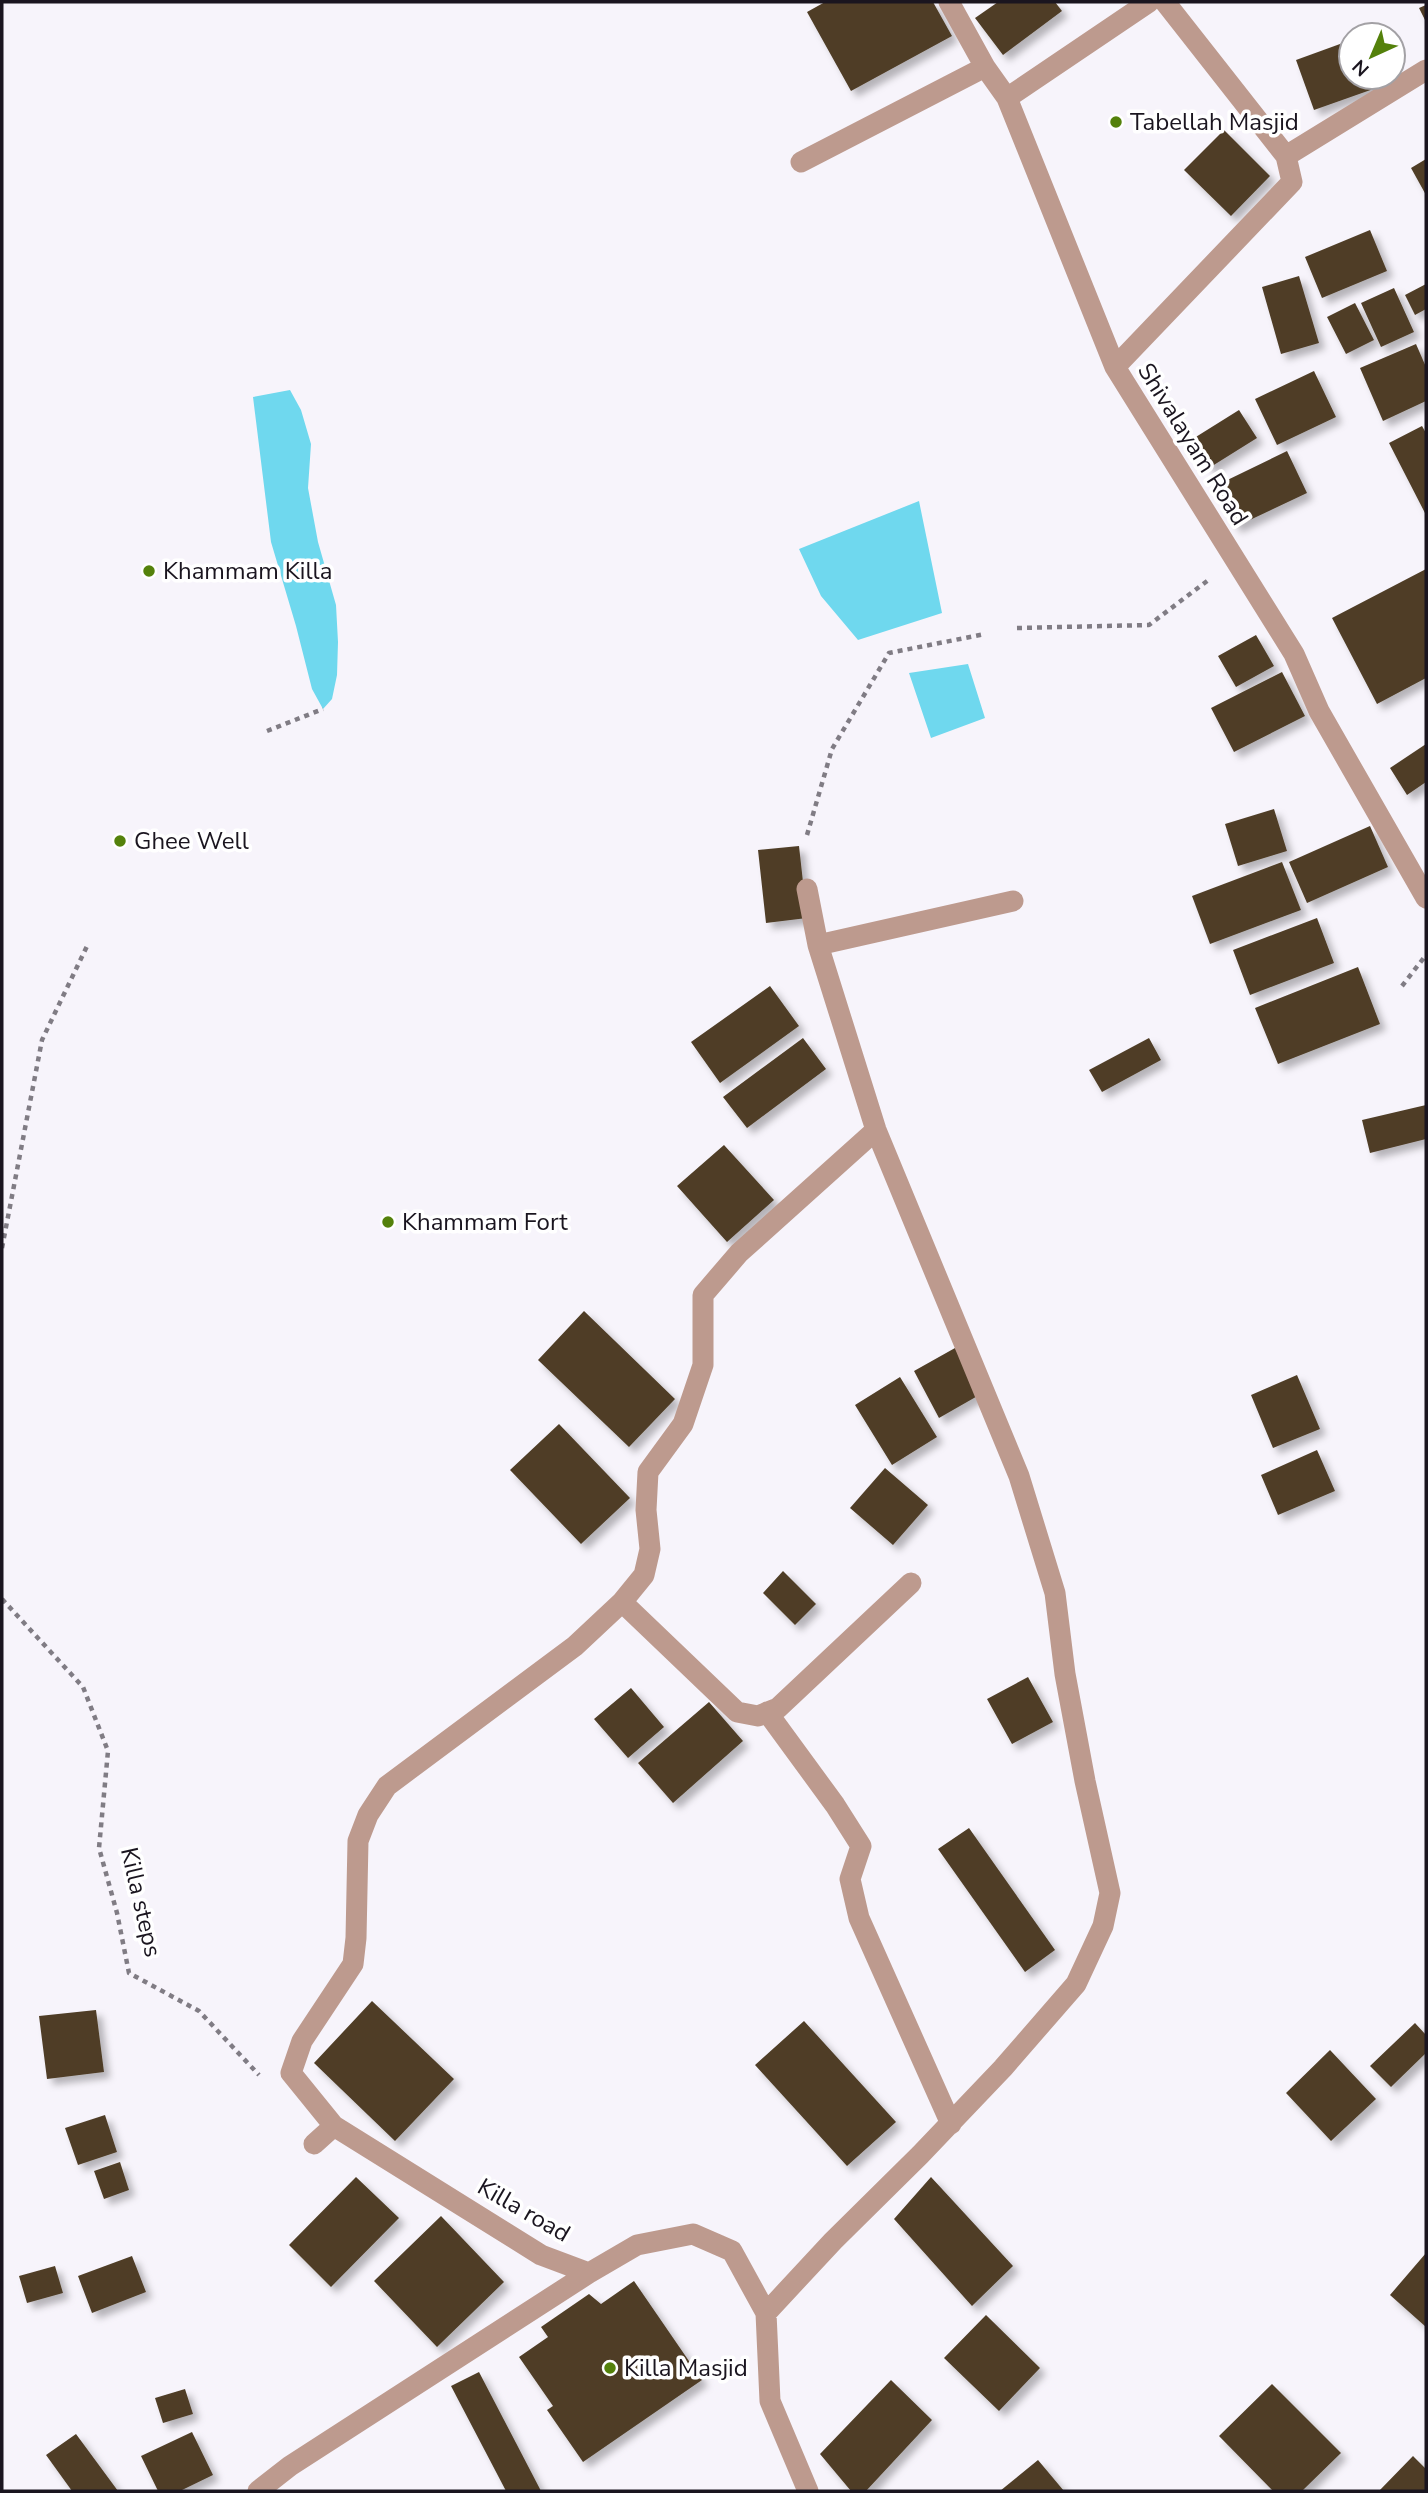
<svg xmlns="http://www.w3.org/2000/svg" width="1428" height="2493" font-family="'Nunito Sans',sans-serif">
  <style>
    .water { fill: #6fd8ee }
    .building { fill: #4f3e27; filter: url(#shadow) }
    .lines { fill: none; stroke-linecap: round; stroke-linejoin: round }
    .path { stroke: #807c84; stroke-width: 4.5; stroke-dasharray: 5 5; stroke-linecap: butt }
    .minor { stroke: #bd9a8e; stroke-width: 21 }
    .poi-dot { fill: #54810b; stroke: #fff; stroke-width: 2.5 }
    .labels { text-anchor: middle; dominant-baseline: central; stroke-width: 7; stroke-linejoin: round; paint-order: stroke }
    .poi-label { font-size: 24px; fill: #1a151f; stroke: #fff; text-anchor: start }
    .street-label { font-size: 24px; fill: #1a151f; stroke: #fff }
  </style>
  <defs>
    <filter id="shadow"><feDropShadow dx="6" dy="6" stdDeviation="3.5" flood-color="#0004"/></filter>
  </defs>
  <rect width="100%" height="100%" fill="#f7f4fb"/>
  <path class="water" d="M290 390 301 410 311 444 308 488 318 542 336 605 338 642 337 675 332 699 323 709 312 689 296 626 271 542 253 397Z
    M919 501 942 613 858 640 821 596 799 549Z
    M968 664 985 718 931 738 909 673Z"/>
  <path class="building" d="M825 2H933L952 36 851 91 807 12Z
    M998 2H1055L1062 11 1003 55 975 18Z
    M1426 5V22L1419 8Z
    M1351 40V77H1375L1379 87 1314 110 1296 60Z
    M1224 130 1270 176 1231 216 1184 170Z
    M1426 159V195L1411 168Z
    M1370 230 1387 271 1322 298 1305 257Z
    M1299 276 1319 343 1281 354 1262 287Z
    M1426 284V309L1415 315 1405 295Z
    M1394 288 1414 332 1381 347 1361 303Z
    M1355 303 1374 340 1346 354 1327 317Z
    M1416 344 1426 367V401L1383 421 1360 368Z
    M1314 371 1336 417 1277 445 1255 399Z
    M1239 410 1257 438 1209 468 1191 440Z
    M1422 426 1426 433V515L1389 443Z
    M1287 451 1307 493 1235 527 1215 486Z
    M1426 569V678L1377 704 1332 618Z
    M1256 635 1274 666 1236 687 1218 656Z
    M1282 672 1305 716 1234 752 1211 708Z
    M1426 744V782L1407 795 1390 768Z
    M1274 809 1287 851 1238 866 1225 824Z
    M1370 826 1388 867 1307 903 1289 862Z
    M799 846 807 918 766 923 758 850Z
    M1282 862 1301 910 1210 944 1192 896Z
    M1317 918 1334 963 1250 995 1233 950Z
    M1358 967 1380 1024 1278 1064 1255 1008Z
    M770 986 799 1026 720 1083 691 1042Z
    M803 1038 826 1069 747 1128 723 1097Z
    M1149 1038 1161 1060 1102 1092 1089 1070Z
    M1426 1105V1139L1370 1153 1362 1120Z
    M724 1145 774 1200 727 1242 677 1186Z
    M584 1311 675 1399 629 1447 538 1360Z
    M955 1348 981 1394 939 1418 914 1371Z
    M1297 1375 1320 1429 1273 1448 1251 1395Z
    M900 1377 937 1437 892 1465 855 1405Z
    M559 1424 630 1498 581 1544 510 1470Z
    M1317 1450 1335 1491 1278 1515 1261 1475Z
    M885 1468 928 1505 893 1545 850 1508Z
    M783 1571 816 1604 795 1625 763 1593Z
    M1028 1677 1053 1722 1012 1744 987 1699Z
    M631 1688 664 1727 628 1758 594 1719Z
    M709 1702 743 1741 673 1803 638 1763Z
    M969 1828 1055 1950 1025 1972 938 1849Z
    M372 2001 454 2079 395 2141 314 2063Z
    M96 2010 104 2072 47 2079 39 2016Z
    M804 2021 896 2122 847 2166 755 2065Z
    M1415 2023 1426 2035V2053L1391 2087 1370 2066Z
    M1330 2050 1376 2099 1331 2141 1286 2093Z
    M105 2115 117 2152 78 2165 65 2128Z
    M120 2162 129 2190 104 2199 94 2171Z
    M356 2177 399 2218 331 2287 289 2245Z
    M931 2177 1013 2266 972 2306 894 2219Z
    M441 2216 504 2282 437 2347 374 2281Z
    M1426 2253V2327L1390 2295Z
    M132 2256 146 2292 92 2313 78 2276Z
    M55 2266 63 2293 27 2303 19 2276Z
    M634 2281 702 2380 583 2462 547 2410 553 2406 519 2357 548 2337 541 2327 589 2294 601 2304Z
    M986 2315 1040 2368 999 2411 944 2358Z
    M479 2372 541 2491H506L451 2386Z
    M891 2380 932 2420 866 2491H851L820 2454Z
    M1272 2384 1341 2453 1302 2491H1273L1219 2436Z
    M185 2389 193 2414 163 2423 155 2398Z
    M192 2432 213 2475 180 2491H158L141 2456Z
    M76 2434 118 2491H72L46 2455Z
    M1413 2456 1426 2469V2491H1379Z
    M1038 2460 1064 2491H1000Z"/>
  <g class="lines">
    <path class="path" d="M1017 628 1149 625 1211 578
      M267 731 323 709
      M807 835 832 749 889 653 985 634
      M1402 986 1426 955
      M2 1248 42 1040 88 944
      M2 1599 83 1687 108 1751 99 1848 117 1913 129 1973 199 2011 259 2075"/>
    <path class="minor" d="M949 2 985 67 1007 98 1115 367 1294 654 1319 711 1426 898
      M1007 98 1149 2
      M1286 156 1426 70
      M801 162 985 67
      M1115 367 1292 182 1286 156 1165 2
      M818 945 1013 901
      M622 1602 737 1712 758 1716 778 1708 911 1583
      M767 1712 835 1805 861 1846 850 1879 859 1918 951 2124
      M314 2144 334 2126
      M766 2313 833 2241 920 2155 1003 2068 1076 1984 1103 1926 1110 1893 1085 1781 1065 1674 1055 1593 1019 1476 876 1130 818 945 807 889
      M258 2491 290 2466 589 2273
      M808 2491 770 2401 766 2313 732 2251 693 2234 637 2245 589 2273 541 2255 334 2126 291 2073 302 2041 353 1964 356 1938 358 1841 368 1815 387 1786 575 1646 622 1602 644 1575 650 1549 646 1510 648 1472 683 1424 703 1365V1295L739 1253 876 1130"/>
  </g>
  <g class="poi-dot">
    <circle cx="1116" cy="122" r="7"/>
    <circle cx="149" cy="571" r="7"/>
    <circle cx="120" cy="841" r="7"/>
    <circle cx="388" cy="1222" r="7"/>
    <circle cx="610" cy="2368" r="7"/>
  </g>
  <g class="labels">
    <g class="poi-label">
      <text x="1130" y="122">Tabellah Masjid</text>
      <text x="163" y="571">Khammam Killa</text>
      <text x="134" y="841">Ghee Well</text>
      <text x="402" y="1222">Khammam Fort</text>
      <text x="624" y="2368">Killa Masjid</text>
    </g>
    <g class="street-label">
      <text transform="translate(1193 444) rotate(58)">Shivalayam Road</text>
      <text transform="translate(141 1902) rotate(77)">Killa steps</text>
      <text transform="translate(524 2210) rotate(30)">Killa road</text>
    </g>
  </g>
  <rect width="1428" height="2493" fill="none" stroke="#1a151f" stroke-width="7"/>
  <g transform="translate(1372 56) rotate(224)"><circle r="33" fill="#ffffff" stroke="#a3a1a5" stroke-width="2"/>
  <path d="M0-5L12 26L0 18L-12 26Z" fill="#54810b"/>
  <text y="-10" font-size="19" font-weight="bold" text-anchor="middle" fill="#1a151f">N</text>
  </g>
</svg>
